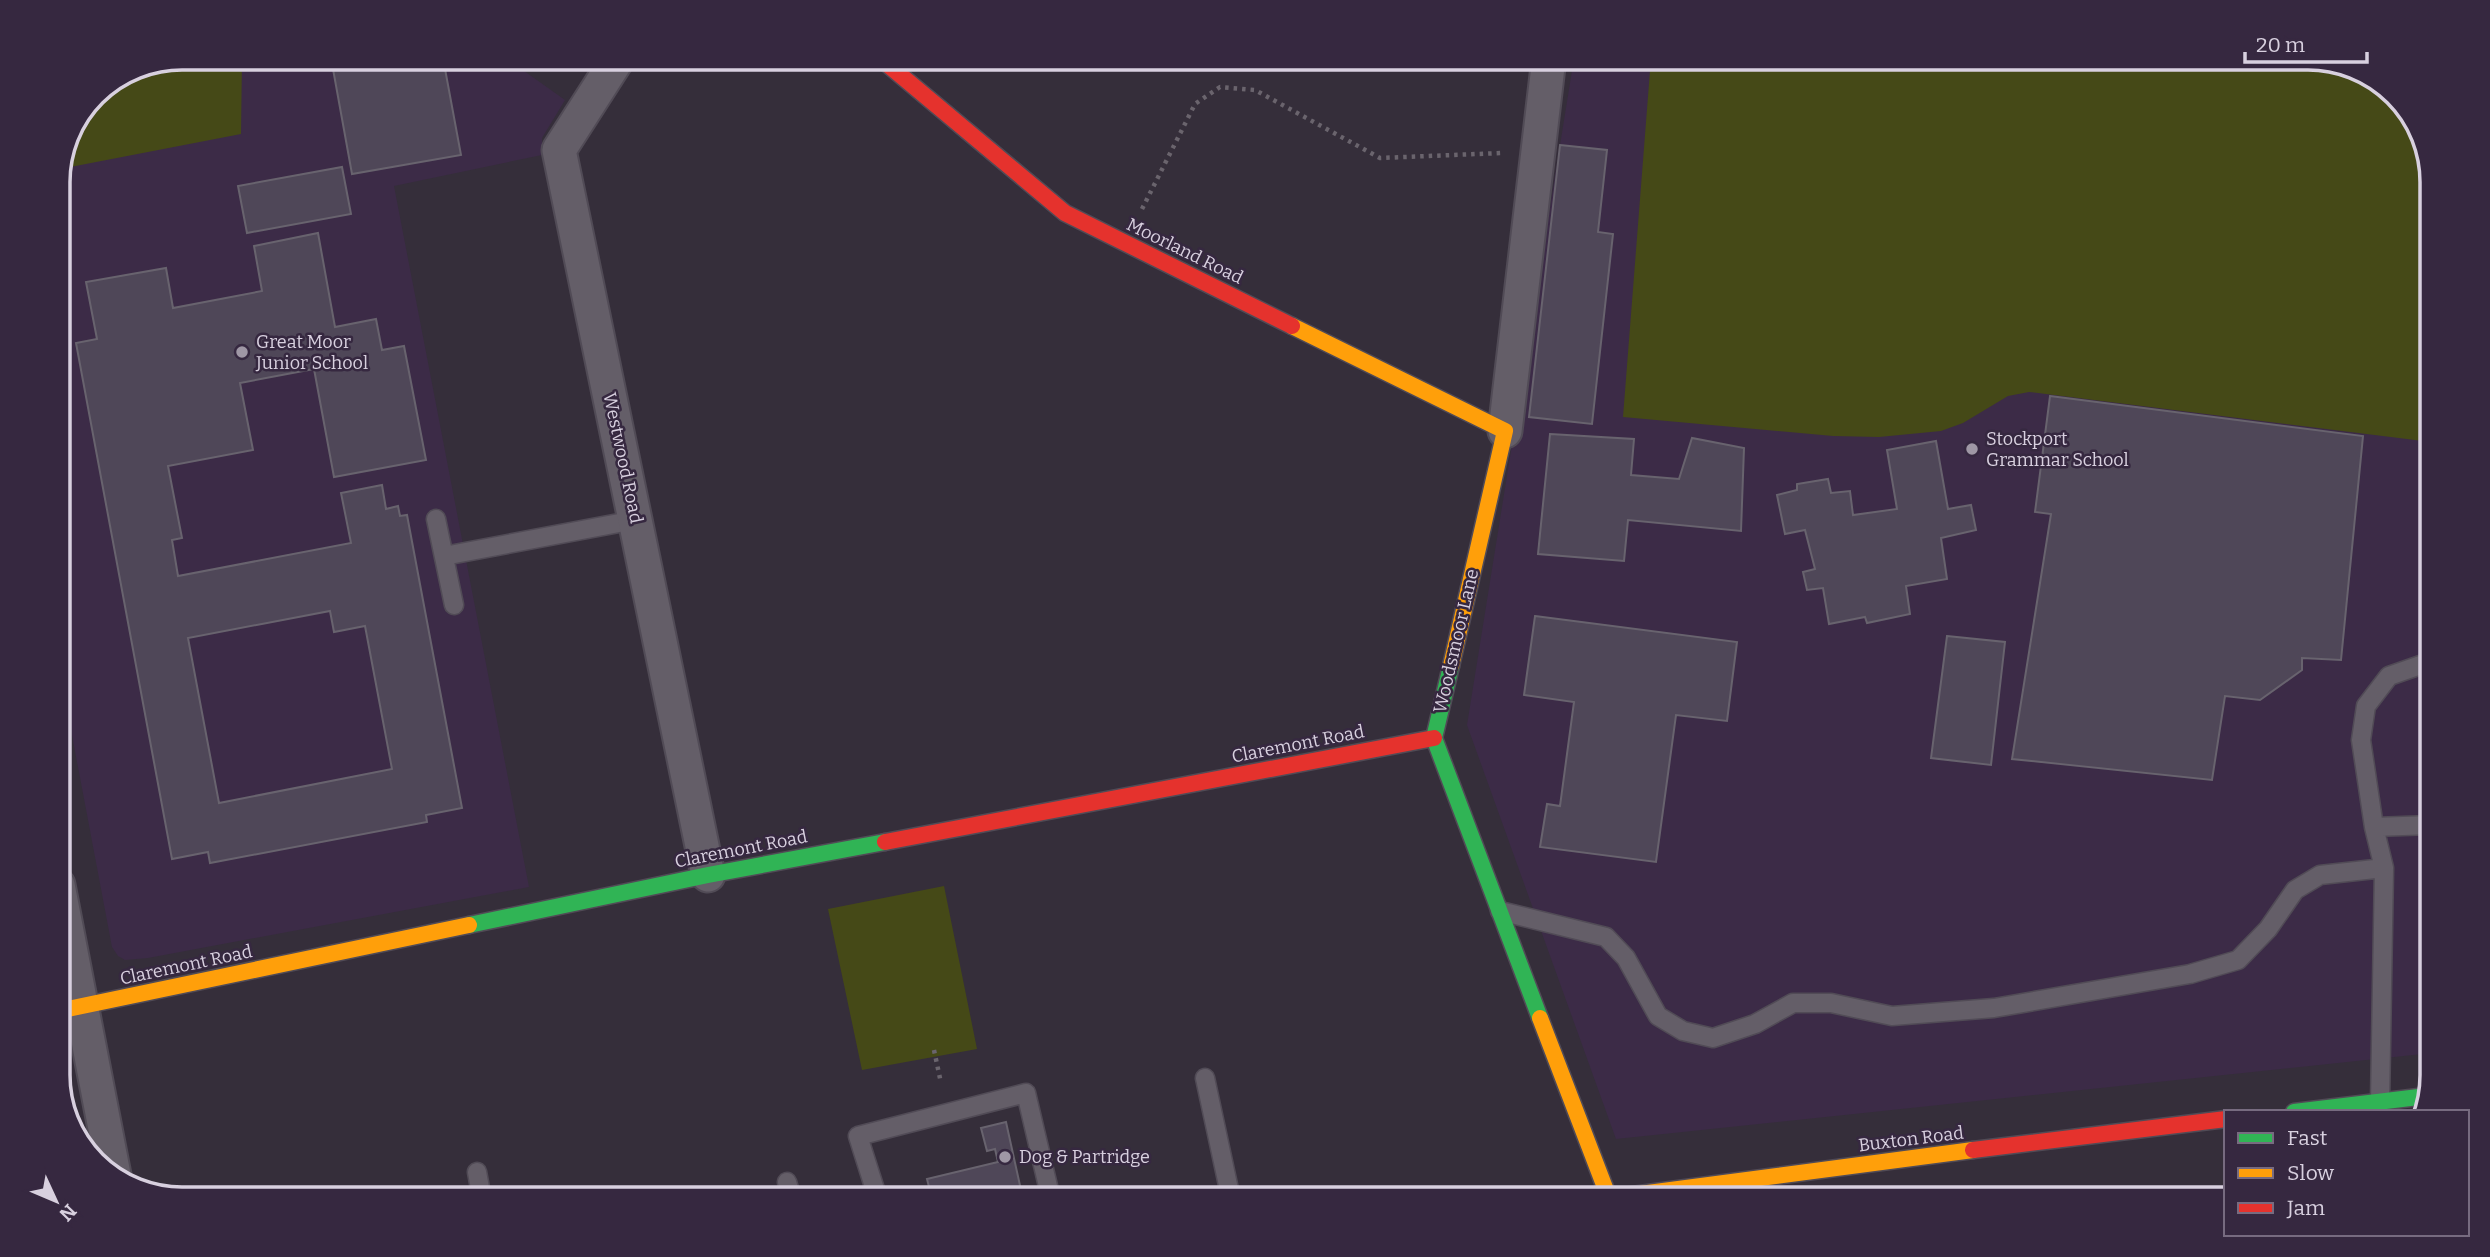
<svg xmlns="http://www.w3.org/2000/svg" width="2490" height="1257" font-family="Bitter,serif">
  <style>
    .built { fill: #3c2b47 }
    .green { fill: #454917 }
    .building { fill: #4f4758; stroke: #68636e; stroke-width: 2; fill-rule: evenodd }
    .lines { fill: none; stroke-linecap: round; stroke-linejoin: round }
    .lane-casing { stroke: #514b56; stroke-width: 21 }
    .street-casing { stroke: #514b56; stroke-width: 37 }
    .fast-casing { stroke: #514b56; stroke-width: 19 }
    .slow-casing { stroke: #514b56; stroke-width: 19 }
    .jam-casing { stroke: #514b56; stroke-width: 19 }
    .path { stroke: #6a646d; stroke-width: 4.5; stroke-dasharray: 3.5 5; stroke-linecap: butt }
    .lane { stroke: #645e68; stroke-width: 18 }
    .street { stroke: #645e68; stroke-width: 33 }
    .fast { stroke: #30b455; stroke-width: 16 }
    .slow { stroke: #ff9f0a; stroke-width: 16 }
    .jam { stroke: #e5322d; stroke-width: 16 }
    .poi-dot { fill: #9f97a5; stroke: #362840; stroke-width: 2.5 }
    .labels { text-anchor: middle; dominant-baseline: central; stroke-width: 5; stroke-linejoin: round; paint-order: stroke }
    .street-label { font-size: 18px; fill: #d8d0df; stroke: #362840 }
    .poi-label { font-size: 18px; fill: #d8d0df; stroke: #362840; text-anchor: start }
    .rim { fill: none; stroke: #d8d0df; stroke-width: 3.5 }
  </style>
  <rect width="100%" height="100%" fill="#352e3a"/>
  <path class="built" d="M182 58H506L565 100 542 138V155L394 186 529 887 148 958 125 960 118 956 112 947 58 661V174L94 94 135 67Z
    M1574 58H2308L2363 70 2412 113 2432 174V1053L1616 1139 1467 725Z"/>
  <path class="green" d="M182 58H242L241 134 60 169 94 94 135 67Z
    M1651 58H2308L2363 70 2412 113 2432 174V422L2423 441 2029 392 2008 396 1963 423 1941 431 1879 437 1833 436 1623 417Z
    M944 886 977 1049 862 1070 828 909Z"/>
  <path class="building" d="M331 58H443L461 155 352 174Z
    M1560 145 1607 150 1598 232 1613 234 1592 424 1529 417Z
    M342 167 351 214 247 233 238 186Z
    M318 233 335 327 376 319 382 350 404 346 426 460 334 477 314 369 240 383 253 450 168 466 182 538 172 540 178 576 351 543 341 493 382 485 386 509 398 506 400 516 407 515 462 808 426 815 427 822 210 863 208 852 172 859 76 343 97 339 86 282 166 268 173 308 262 291 254 246ZM330 611 334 632 365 626 392 769 219 803 188 638Z
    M2050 396 2363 436 2341 660 2302 658V670L2260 700 2225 696 2212 780 2012 759 2051 514 2035 512Z
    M1550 434 1634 439 1631 475 1679 479 1692 438 1744 448 1741 531 1628 520 1624 561 1538 554Z
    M1936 441 1948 509 1971 505 1976 530 1941 538 1947 579 1906 586 1910 614 1867 623 1865 617 1829 624 1823 588 1807 590 1803 572 1815 569 1805 530 1785 534 1777 495 1797 490V484L1828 479 1831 493 1850 491 1853 515 1897 509 1887 450Z
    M1535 616 1737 642 1727 721 1676 715 1656 862 1540 847 1547 804 1560 806 1574 702 1524 695Z
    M1947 636 2005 642 1991 765 1931 758Z
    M1006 1122 1023 1199H932L927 1179 998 1162 995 1149 987 1151 981 1128Z"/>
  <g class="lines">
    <defs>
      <path id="lane" d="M436 519 454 605
        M444 556 635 520
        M2374 827 2432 825
        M1500 911 1606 937 1626 958 1658 1016 1683 1031 1713 1038 1755 1024 1793 1003H1831L1892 1016 1994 1008 2190 974 2238 960 2268 929 2295 890 2320 875 2384 868
        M1205 1078 1231 1199
        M2380 1103 2384 868 2374 827 2361 740 2366 706 2389 676 2432 661
        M477 1172 482 1199
        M787 1182 792 1199
        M878 1199 858 1136 1026 1093 1051 1199"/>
      <path id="street" d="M618 58 559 150 708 875
        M1505 431 1549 58
        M58 885 114 1175"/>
      <path id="fast" d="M1451 666 1434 738 1540 1018
        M469 925 708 875 885 842
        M2294 1112 2427 1096"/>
      <path id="slow" d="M1292 326 1505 431 1451 666
        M58 1011 469 925
        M1540 1018 1609 1198
        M1602 1199 1973 1150"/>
      <path id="jam" d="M880 58 1065 213 1292 326
        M885 842 1434 738
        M1973 1150 2226 1119"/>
    </defs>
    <use href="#lane" class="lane-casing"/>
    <use href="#street" class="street-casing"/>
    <use href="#fast" class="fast-casing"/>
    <use href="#slow" class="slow-casing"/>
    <use href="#jam" class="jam-casing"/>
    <path class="path" d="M1142 209 1195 104 1220 87 1255 90 1380 158 1501 153
      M934 1050 941 1083"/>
    <use href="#lane" class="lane"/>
    <use href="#street" class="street"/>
    <use href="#fast" class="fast"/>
    <use href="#slow" class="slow"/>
    <use href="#jam" class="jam"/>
  </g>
  <g class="poi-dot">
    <circle cx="242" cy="352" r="7"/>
    <circle cx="1972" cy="449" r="7"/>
    <circle cx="1005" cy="1157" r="7"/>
  </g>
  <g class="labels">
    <g class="street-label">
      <text transform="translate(1185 251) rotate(26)">Moorland Road</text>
      <text transform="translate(623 458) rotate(78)">Westwood Road</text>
      <text transform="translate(1456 641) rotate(-77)">Woodsmoor Lane</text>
      <text transform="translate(1298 744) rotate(-11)">Claremont Road</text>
      <text transform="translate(741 849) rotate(-11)">Claremont Road</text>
      <text transform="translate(186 965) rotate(-12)">Claremont Road</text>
      <text transform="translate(1911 1139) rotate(-7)">Buxton Road</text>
    </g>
    <g class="poi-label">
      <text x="256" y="342">Great Moor<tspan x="256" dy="21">Junior School</tspan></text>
      <text x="1986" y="439">Stockport<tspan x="1986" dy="21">Grammar School</tspan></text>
      <text x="1019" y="1157">Dog &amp; Partridge</text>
    </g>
  </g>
  <path d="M0 0H2490V1257H0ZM182 70H2308A112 112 0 0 1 2420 182V1075A112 112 0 0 1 2308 1187H182A112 112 0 0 1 70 1075V182A112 112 0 0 1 182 70Z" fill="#362840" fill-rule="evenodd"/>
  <path class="rim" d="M182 70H2308A112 112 0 0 1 2420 182V1075A112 112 0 0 1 2308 1187H182A112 112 0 0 1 70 1075V182A112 112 0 0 1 182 70Z"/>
  <rect x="2224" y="1110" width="245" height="126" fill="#362840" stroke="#776b80" stroke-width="2"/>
  <rect x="2238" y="1133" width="35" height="10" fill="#30b455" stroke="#776b80" stroke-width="2"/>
  <text x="2287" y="1145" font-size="21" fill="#d8d0df">Fast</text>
  <rect x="2238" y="1168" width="35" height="10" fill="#ff9f0a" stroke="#776b80" stroke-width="2"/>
  <text x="2287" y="1180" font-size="21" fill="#d8d0df">Slow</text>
  <rect x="2238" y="1203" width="35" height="10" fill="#e5322d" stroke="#776b80" stroke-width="2"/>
  <text x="2287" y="1215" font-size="21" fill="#d8d0df">Jam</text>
  <g transform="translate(56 1201) rotate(134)" stroke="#362840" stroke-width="5" paint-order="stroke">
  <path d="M0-5L12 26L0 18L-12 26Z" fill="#d8d0df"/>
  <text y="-10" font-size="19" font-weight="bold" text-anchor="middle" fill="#d8d0df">N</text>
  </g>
  <path d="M2245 52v10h122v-10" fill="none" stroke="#d8d0df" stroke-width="3.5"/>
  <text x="2256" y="52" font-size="21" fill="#d8d0df" stroke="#362840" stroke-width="5" paint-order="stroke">20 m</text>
</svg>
